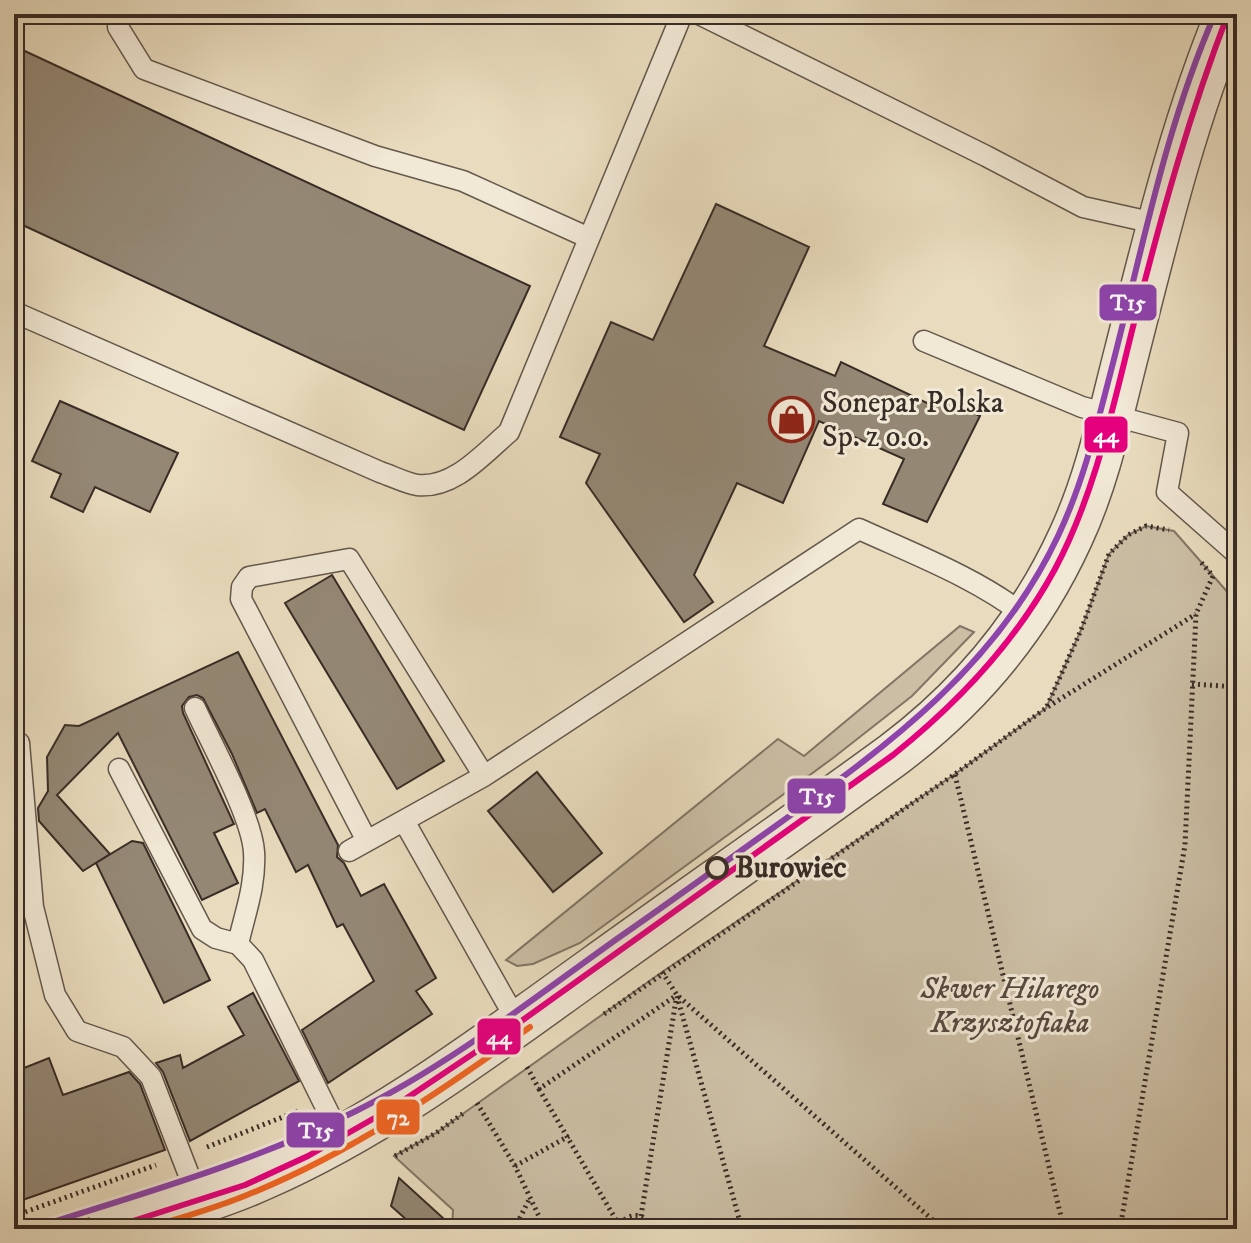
<svg xmlns="http://www.w3.org/2000/svg" width="1251" height="1243" font-family="'IM FELL DW Pica',serif">
  <style>
    .green { fill: #cbbea4; stroke: #827565; stroke-width: 2 }
    .building { fill: #948875; stroke: #382c26; stroke-width: 2 }
    .lines { fill: none; stroke-linecap: round; stroke-linejoin: round }
    .service-casing { stroke: #64584c; stroke-width: 23 }
    .tertiary-casing { stroke: #64584c; stroke-width: 47 }
    .path { stroke: #382c26; stroke-width: 5; stroke-dasharray: 2 4; stroke-linecap: butt }
    .service { stroke: #f1e8d5; stroke-width: 20 }
    .tertiary { stroke: #f1e8d5; stroke-width: 44 }
    .bus-1-casing { stroke: #f1e8d5; stroke-width: 12 }
    .bus-2-casing { stroke: #f1e8d5; stroke-width: 12 }
    .bus-1 { stroke: #e5007d; stroke-width: 6 }
    .bus-2 { stroke: #f26522; stroke-width: 6 }
    .tram-1-casing { stroke: #f1e8d5; stroke-width: 12 }
    .tram-1 { stroke: #8e44ad; stroke-width: 6 }
    .stop-dot { fill: #f1e8d5; stroke: #382c26; stroke-width: 4 }
    .labels { text-anchor: middle; dominant-baseline: central; stroke-width: 6; stroke-linejoin: round; paint-order: stroke }
    .poi-label { font-size: 30px; fill: #382c26; stroke: #f1e8d5; text-anchor: start }
    .stop-label { font-size: 30px; font-weight: bold; fill: #382c26; stroke: #f1e8d5; text-anchor: start }
    .park-label { font-size: 30px; font-style: italic; fill: #55493f; stroke: #f1e8d5 }
    .line-badge { stroke: #f1e8d5; stroke-width: 3 }
    .badge-label { font-size: 22px; text-anchor: middle; font-weight: bold; fill: #fff }
  </style>
  <rect width="100%" height="100%" fill="#e9dcbe"/>
  <filter id="stains"><feTurbulence type="fractalNoise" baseFrequency=".0025" numOctaves="4"/><feColorMatrix values="0 0 0 0 .2 0 0 0 0 .09 0 0 0 0 .02 0 0 0 .5 -.17"/></filter>
  <radialGradient id="worn" r=".72"><stop offset=".6" stop-color="#630" stop-opacity="0"/><stop offset="1" stop-color="#630" stop-opacity=".3"/></radialGradient>
  <path class="green" d="M1146 526 1174 531 1237 603V1229H452L453 1210 394 1156 436 1133 662 972 955 774 1046 708 1081 630 1109 554 1128 535Z
    M960 626 974 632 912 696 833 758 580 943 533 964 517 966 506 960 778 739 804 756Z"/>
  <path class="building" d="M14 46 530 286 464 430 14 221Z
    M716 204 809 247 764 346 835 376 841 362 929 404 934 394 980 416 927 522 883 504 904 459 819 421 783 503 737 483 694 575 713 602 684 622 586 483 600 454 560 437 611 322 653 340Z
    M60 401 178 453 150 512 95 487 83 512 51 497 61 474 32 461Z
    M332 575 444 761 397 789 285 603Z
    M238 652 338 845 337 857 344 863 361 896 384 884 436 978 416 991 432 1014 328 1083 302 1030 374 981 343 924 337 927 308 865 296 872 265 809 257 813 232 754 203 698 197 695 189 697 182 706 183 713 234 824 214 833 238 883 202 900 118 733 57 795 110 854 83 871 39 821 38 808 48 791 47 757 65 725 79 726Z
    M537 772 602 853 553 892 488 811Z
    M132 841 143 843 210 980 164 1003 96 863Z
    M253 993 299 1081 190 1141 163 1072 156 1063 180 1055 183 1068 244 1035 228 1007Z
    M49 1058 63 1095 129 1072 140 1084 165 1150 14 1203V1072Z
    M399 1178 455 1229H417L391 1206Z"/>
  <g class="lines">
    <defs>
      <path id="service" d="M119 14 118 27 144 69 375 156 463 181 589 238
        M699 14 986 156 1083 207 1159 224
        M14 312 380 472C392 476 405 483 417 485 454 489 483 454 509 432L682 14
        M924 341 1082 407 1178 433 1167 492 1237 554
        M195 708C211 743 252 817 254 852 256 885 245 913 238 944
        M19 743 33 907 55 995 77 1031 123 1047 151 1077 199 1201
        M119 769 202 929 216 938 238 944 253 960 341 1138
        M404 821 518 1023
        M367 841 241 599 242 587 249 577 349 559 484 776
        M349 851 484 776 859 529C916 555 977 578 1027 617"/>
      <path id="tertiary" d="M108 1229C160 1213 214 1200 264 1177 382 1125 487 1045 592 970 692 898 793 828 893 755 970 697 1031 624 1071 536 1098 478 1111 413 1127 351 1156 237 1183 123 1228 14"/>
    </defs>
    <use href="#service" class="service-casing"/>
    <use href="#tertiary" class="tertiary-casing"/>
    <path class="path" d="M1192 684 1237 687
      M1047 706 1081 630 1109 554 1128 535 1146 526 1169 530
      M955 775 1064 1229
      M662 972 677 995 943 1229
      M677 996 742 1229
      M604 1014 955 774 1046 708 1196 614
      M527 1067 539 1089 677 995
      M539 1089 619 1225 607 1229
      M477 1103 515 1166 545 1229
      M207 1147 298 1111
      M395 1156 436 1133 465 1112
      M515 1166 569 1136
      M14 1216 156 1165
      M641 1216 676 1000
      M514 1229 530 1198
      M617 1229C626 1212 645 1210 652 1229
      M1120 1229 1185 845 1196 614 1213 576 1199 560"/>
    <use href="#service" class="service"/>
    <use href="#tertiary" class="tertiary"/>
    <defs>
      <path id="bus-1" d="M108 1229 245 1185 308 1156 392 1108 513 1027 893 755C958 703 1015 643 1055 569 1097 490 1114 401 1136 315 1162 213 1190 112 1228 14"/>
      <path id="bus-2" d="M143 1229C178 1219 213 1209 247 1195 349 1154 442 1091 530 1027"/>
    </defs>
    <use href="#bus-1" class="bus-1-casing"/>
    <use href="#bus-2" class="bus-2-casing"/>
    <use href="#bus-1" class="bus-1"/>
    <use href="#bus-2" class="bus-2"/>
    <defs>
      <path id="tram-1" d="M31 1229C141 1194 252 1163 356 1111 451 1064 535 997 621 936 673 900 725 862 777 825 890 744 997 666 1058 536 1084 481 1098 421 1113 363 1143 246 1166 125 1215 14"/>
    </defs>
    <use href="#tram-1" class="tram-1-casing"/>
    <use href="#tram-1" class="tram-1"/>
  </g>
  <defs>
    <symbol id="shop-ring" viewBox="-11 -11 22 22"><circle r="9.5" fill="#f1e8d5" stroke="#8f2418" stroke-width="1.5"/><path d="M-5-2.5h2.3a2.7 3.5 0 0 1 5.4 0H5L5.5 6h-11ZM-1.5-2.5h3a1.5 2.3 0 0 0-3 0Z" fill="#8f2418"/></symbol>
  </defs>
  <g fill-rule="evenodd">
    <use href="#shop-ring" x="766" y="394" width="51" height="51"/>
  </g>
  <circle class="stop-dot" cx="717" cy="868" r="10"/>
  <g class="labels">
    <g class="poi-label">
      <text x="822" y="403">Sonepar Polska<tspan x="822" dy="34">Sp. z o.o.</tspan></text>
    </g>
    <g class="stop-label">
      <text x="735" y="868">Burowiec</text>
    </g>
    <g class="park-label">
      <text x="1010" y="989">Skwer Hilarego<tspan x="1010" dy="34">Krzysztofiaka</tspan></text>
    </g>
  </g>
  <g class="line-badge">
    <rect x="1098" y="283" width="60" height="39" rx="8" fill="#8e44ad"/>
    <rect x="1083" y="415" width="46" height="39" rx="8" fill="#e5007d"/>
    <rect x="786" y="777" width="61" height="38" rx="8" fill="#8e44ad"/>
    <rect x="476" y="1017" width="46" height="39" rx="8" fill="#e5007d"/>
    <rect x="375" y="1098" width="46" height="38" rx="8" fill="#f26522"/>
    <rect x="285" y="1111" width="61" height="38" rx="8" fill="#8e44ad"/>
  </g>
  <g class="badge-label">
    <text x="1128" y="310">T15</text>
    <text x="1106" y="442">44</text>
    <text x="817" y="804">T15</text>
    <text x="499" y="1044">44</text>
    <text x="398" y="1125">72</text>
    <text x="316" y="1138">T15</text>
  </g>
  <rect width="1251" height="1243" fill="none" stroke="#e9dcbe" stroke-width="48"/>
  <rect x="16" y="16" width="1219" height="1211" fill="none" stroke="#382c26" stroke-width="4"/>
  <rect x="24" y="24" width="1203" height="1195" fill="none" stroke="#382c26" stroke-width="2"/>
  <rect width="100%" height="100%" filter="url(#stains)"/>
  <rect width="100%" height="100%" fill="url(#worn)"/>
</svg>
